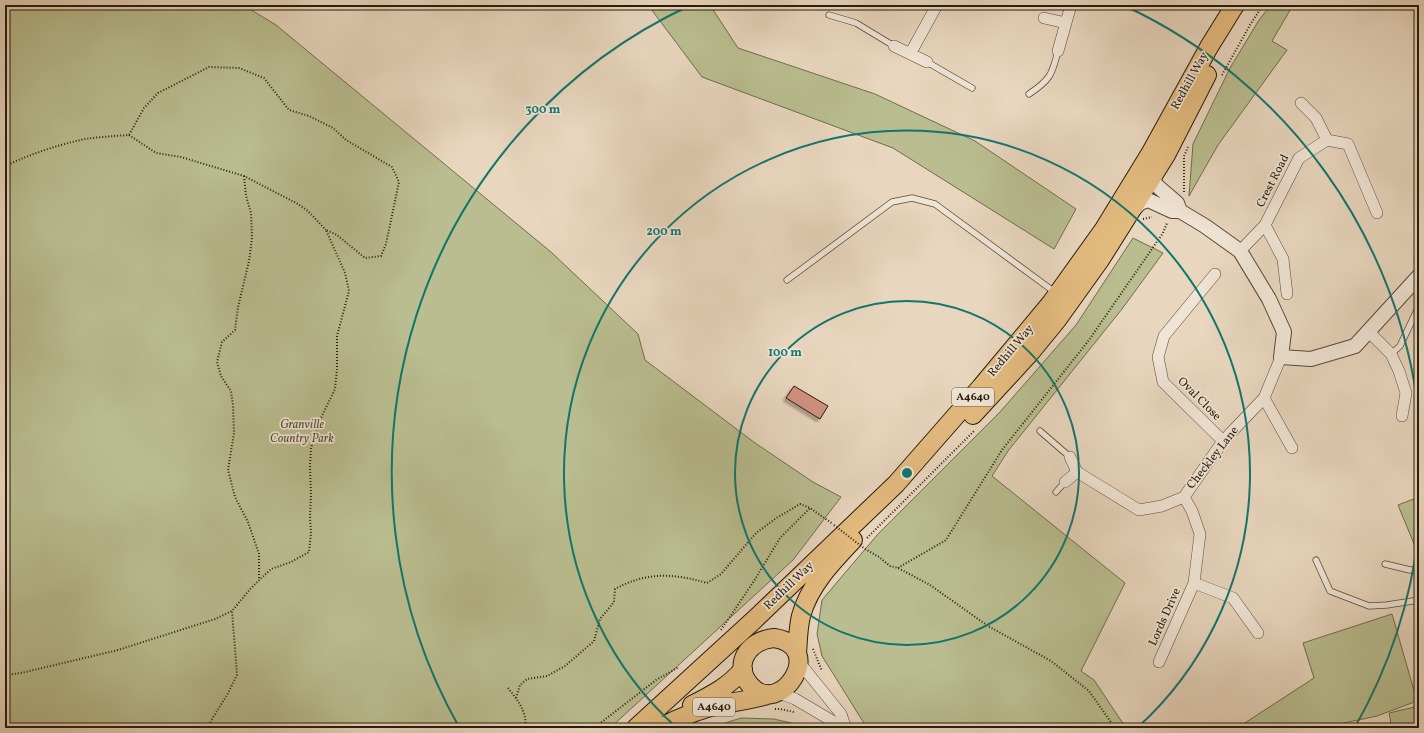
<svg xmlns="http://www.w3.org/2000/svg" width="1424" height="733" font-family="Vollkorn,serif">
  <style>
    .green { fill: #b9bd8f; stroke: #706c4d }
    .building { fill: #d19281; stroke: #271b0b; filter: url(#shadow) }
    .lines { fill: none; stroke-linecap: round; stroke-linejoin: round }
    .service-casing { stroke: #574a38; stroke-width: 7 }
    .minor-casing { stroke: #574a38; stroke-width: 12 }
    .tertiary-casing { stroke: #574a38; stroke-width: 16 }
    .primary-casing { stroke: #271b0b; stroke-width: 20 }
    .path { stroke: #271b0b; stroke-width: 2; stroke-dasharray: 1 2; stroke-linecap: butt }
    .service { stroke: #f0e4d5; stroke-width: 5.5 }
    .minor { stroke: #f0e4d5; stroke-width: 11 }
    .tertiary { stroke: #f0e4d5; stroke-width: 14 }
    .primary { stroke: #e4bb7f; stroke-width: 18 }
    .path-bridge { stroke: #271b0b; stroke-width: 2; stroke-dasharray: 1 2; stroke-linecap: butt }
    .ring { fill: none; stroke: #0f766e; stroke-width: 2 }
    .labels { text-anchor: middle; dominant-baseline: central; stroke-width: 3.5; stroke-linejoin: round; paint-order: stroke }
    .shield { fill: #f0e4d5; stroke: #635748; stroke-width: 1 }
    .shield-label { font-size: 11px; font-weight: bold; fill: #271b0b }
    .street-label { font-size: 12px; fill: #271b0b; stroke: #f0e4d5 }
    .park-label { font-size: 12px; font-style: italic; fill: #534c33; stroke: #f0e4d5 }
    .centre { fill: #0f766e; stroke: #f0e4d5; stroke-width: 2 }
    .ring-label { font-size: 12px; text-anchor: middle; font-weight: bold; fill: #0f766e; stroke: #f0e4d5; stroke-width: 3.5; stroke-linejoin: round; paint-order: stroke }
  </style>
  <defs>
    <filter id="shadow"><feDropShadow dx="-3" dy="3" stdDeviation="1" flood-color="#0004"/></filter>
  </defs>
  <rect width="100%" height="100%" fill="#e8d6be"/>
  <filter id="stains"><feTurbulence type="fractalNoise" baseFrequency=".005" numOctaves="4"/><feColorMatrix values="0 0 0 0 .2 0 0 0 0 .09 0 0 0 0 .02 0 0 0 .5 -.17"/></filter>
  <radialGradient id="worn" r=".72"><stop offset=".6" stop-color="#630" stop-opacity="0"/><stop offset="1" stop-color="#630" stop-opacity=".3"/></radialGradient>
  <path class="green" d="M5 5H243L276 25 551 252 638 334 645 360 755 443 813 482 841 497 793 560 610 728H5Z
    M648 5H710L738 48 875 94 975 141 1076 209 1054 249 893 148 702 77Z
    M1271 5H1293L1272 41 1287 50 1218 145 1189 196 1193 144 1230 68 1259 20Z
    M1133 238 1163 253 1122 309 1008 451 992 476 1125 583 1081 671 1094 680 1126 728H867L822 656 817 634 822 600 878 534 1000 412 1076 325Z
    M1419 497V556L1398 505Z
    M1392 614 1417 701 1377 716 1321 728H1237L1314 678 1303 643Z
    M1419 706V728H1392L1389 713Z
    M741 718 774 719 812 728H709Z"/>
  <path class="building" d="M794 386 828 406 820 419 786 398Z"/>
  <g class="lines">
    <defs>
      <path id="service" d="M829 15 856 23 894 46
        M927 62 972 88
        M1029 94C1050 80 1052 75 1058 51
        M787 280 892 202 912 198 935 204 1056 293
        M1391 354 1400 346 1419 306
        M1040 431 1070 457
        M1056 492 1065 482
        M1316 560 1330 591 1369 606 1387 605 1419 600
        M1385 564 1410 570H1419"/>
      <path id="minor" d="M1044 18 1066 23
        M894 46 927 62
        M1058 51 1071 5
        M910 54 937 5
        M1301 103 1316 118 1327 140 1348 144 1377 213
        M1240 251 1265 225
        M1215 274 1164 336 1158 357 1163 382 1223 441
        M1287 294 1283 259 1265 225 1299 158 1327 140
        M1369 332 1391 354 1399 371 1406 393 1402 416
        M1264 398 1292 448
        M1077 472 1139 510 1162 506 1184 497 1223 441 1264 398 1281 357
        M1065 482 1077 472 1070 457
        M1184 497 1192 511 1200 534 1194 583
        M799 662 841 714 844 723 847 728
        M1159 662 1194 583 1233 598 1258 633
        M779 693 795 699 834 722 844 723"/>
      <path id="tertiary" d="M1156 171 1154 180 1156 185 1177 203 1180 211
        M1133 210 1140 203 1148 200 1172 211H1180L1205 226 1240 251 1269 299 1284 332 1281 357 1311 359 1355 346 1419 276"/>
      <path id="primary" d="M973 415 1030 353 1057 320 1100 260 1166 155 1207 75
        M774 638C828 646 780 720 750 685 732 664 749 640 774 638Z
        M797 653C798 641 798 628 801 616 809 586 832 562 853 540
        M692 705C710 696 730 686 743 669
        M636 728 754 620 896 484 981 387 1051 303 1104 229 1150 154 1209 47 1235 5
        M660 728C681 716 704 708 727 703 742 701 756 699 770 694"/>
    </defs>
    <use href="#service" class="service-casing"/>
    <use href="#minor" class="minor-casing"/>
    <use href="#tertiary" class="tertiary-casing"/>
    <use href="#primary" class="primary-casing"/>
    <path class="path" d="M1222 75 1250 25 1263 5
      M129 135 156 153 181 157 244 176 298 204 308 211 326 230
      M5 166C31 154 57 145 85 139 99 137 114 136 129 135L144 108 158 93 209 67 239 68 264 78 289 110 309 116 333 128 346 140 392 167 399 182 386 244 381 256 365 258 337 235 326 230 345 273 349 291 337 336V369L335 389 321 418 311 448 310 466 311 496 310 516 311 533 309 552 291 562 271 569 251 588 232 611 215 619 118 650 21 673 5 675
      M244 176 246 196 251 213 252 238 249 261 238 307 235 330 222 342 217 362 221 376 231 391 233 405 234 433 228 470 235 497 248 522 259 554V580
      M1184 192V156L1188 147
      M1143 219 1152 217
      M867 538 975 430
      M865 549 879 557 890 566 898 568 930 585 988 626 1051 661 1089 691 1115 728
      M898 568 946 540 1002 450 1089 340 1163 233 1167 223
      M721 630 754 581 780 538 810 508
      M813 649 822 671
      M508 688C517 699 528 713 525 728
      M516 698 520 685 527 679 547 676 565 666 594 641 600 619 614 602 615 589C646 572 673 573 707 583L721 574 756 533 775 519 800 504 810 508 833 524
      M775 709H780L794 712
      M208 728 212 719 227 695 237 675 232 611
      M594 728 656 680 679 667"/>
    <use href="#service" class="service"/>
    <use href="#minor" class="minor"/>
    <use href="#tertiary" class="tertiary"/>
    <use href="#primary" class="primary"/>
    <path class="path-bridge" d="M834 525 865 549"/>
  </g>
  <g class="ring">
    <circle cx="907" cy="473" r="172"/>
    <path d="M677 728A343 343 0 1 1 1137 728"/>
    <path d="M1419 531A515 515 0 0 1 1355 727M459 727A515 515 0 0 1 689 6M1125 6A515 515 0 0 1 1419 415"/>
  </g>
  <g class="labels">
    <g class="shield">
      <rect x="952" y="388" width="42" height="18" rx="3"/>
      <rect x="693" y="698" width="42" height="18" rx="3"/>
    </g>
    <g class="shield-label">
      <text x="973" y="397">A4640</text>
      <text x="714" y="707">A4640</text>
    </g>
    <g class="street-label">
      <text transform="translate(1190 81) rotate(-61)">Redhill Way</text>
      <text transform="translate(1273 181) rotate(-63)">Crest Road</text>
      <text transform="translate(1011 351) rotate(-50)">Redhill Way</text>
      <text transform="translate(1199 399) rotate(45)">Oval Close</text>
      <text transform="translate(1213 458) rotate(-52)">Checkley Lane</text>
      <text transform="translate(789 586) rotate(-44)">Redhill Way</text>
      <text transform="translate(1165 617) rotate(-66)">Lords Drive</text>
    </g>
    <g class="park-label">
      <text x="302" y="425">Granville<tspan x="302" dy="14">Country Park</tspan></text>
    </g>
  </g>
  <circle cx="907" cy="473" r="6" class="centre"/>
  <g class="ring-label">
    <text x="543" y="113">300 m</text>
    <text x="664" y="235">200 m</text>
    <text x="785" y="356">100 m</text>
  </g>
  <rect width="1424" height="733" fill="none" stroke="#e8d6be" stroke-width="20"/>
  <rect x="6" y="6" width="1412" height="721" fill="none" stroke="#271b0b" stroke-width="2"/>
  <rect x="10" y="10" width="1404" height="713" fill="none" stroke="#271b0b"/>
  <rect width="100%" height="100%" filter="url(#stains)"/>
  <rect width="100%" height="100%" fill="url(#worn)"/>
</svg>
